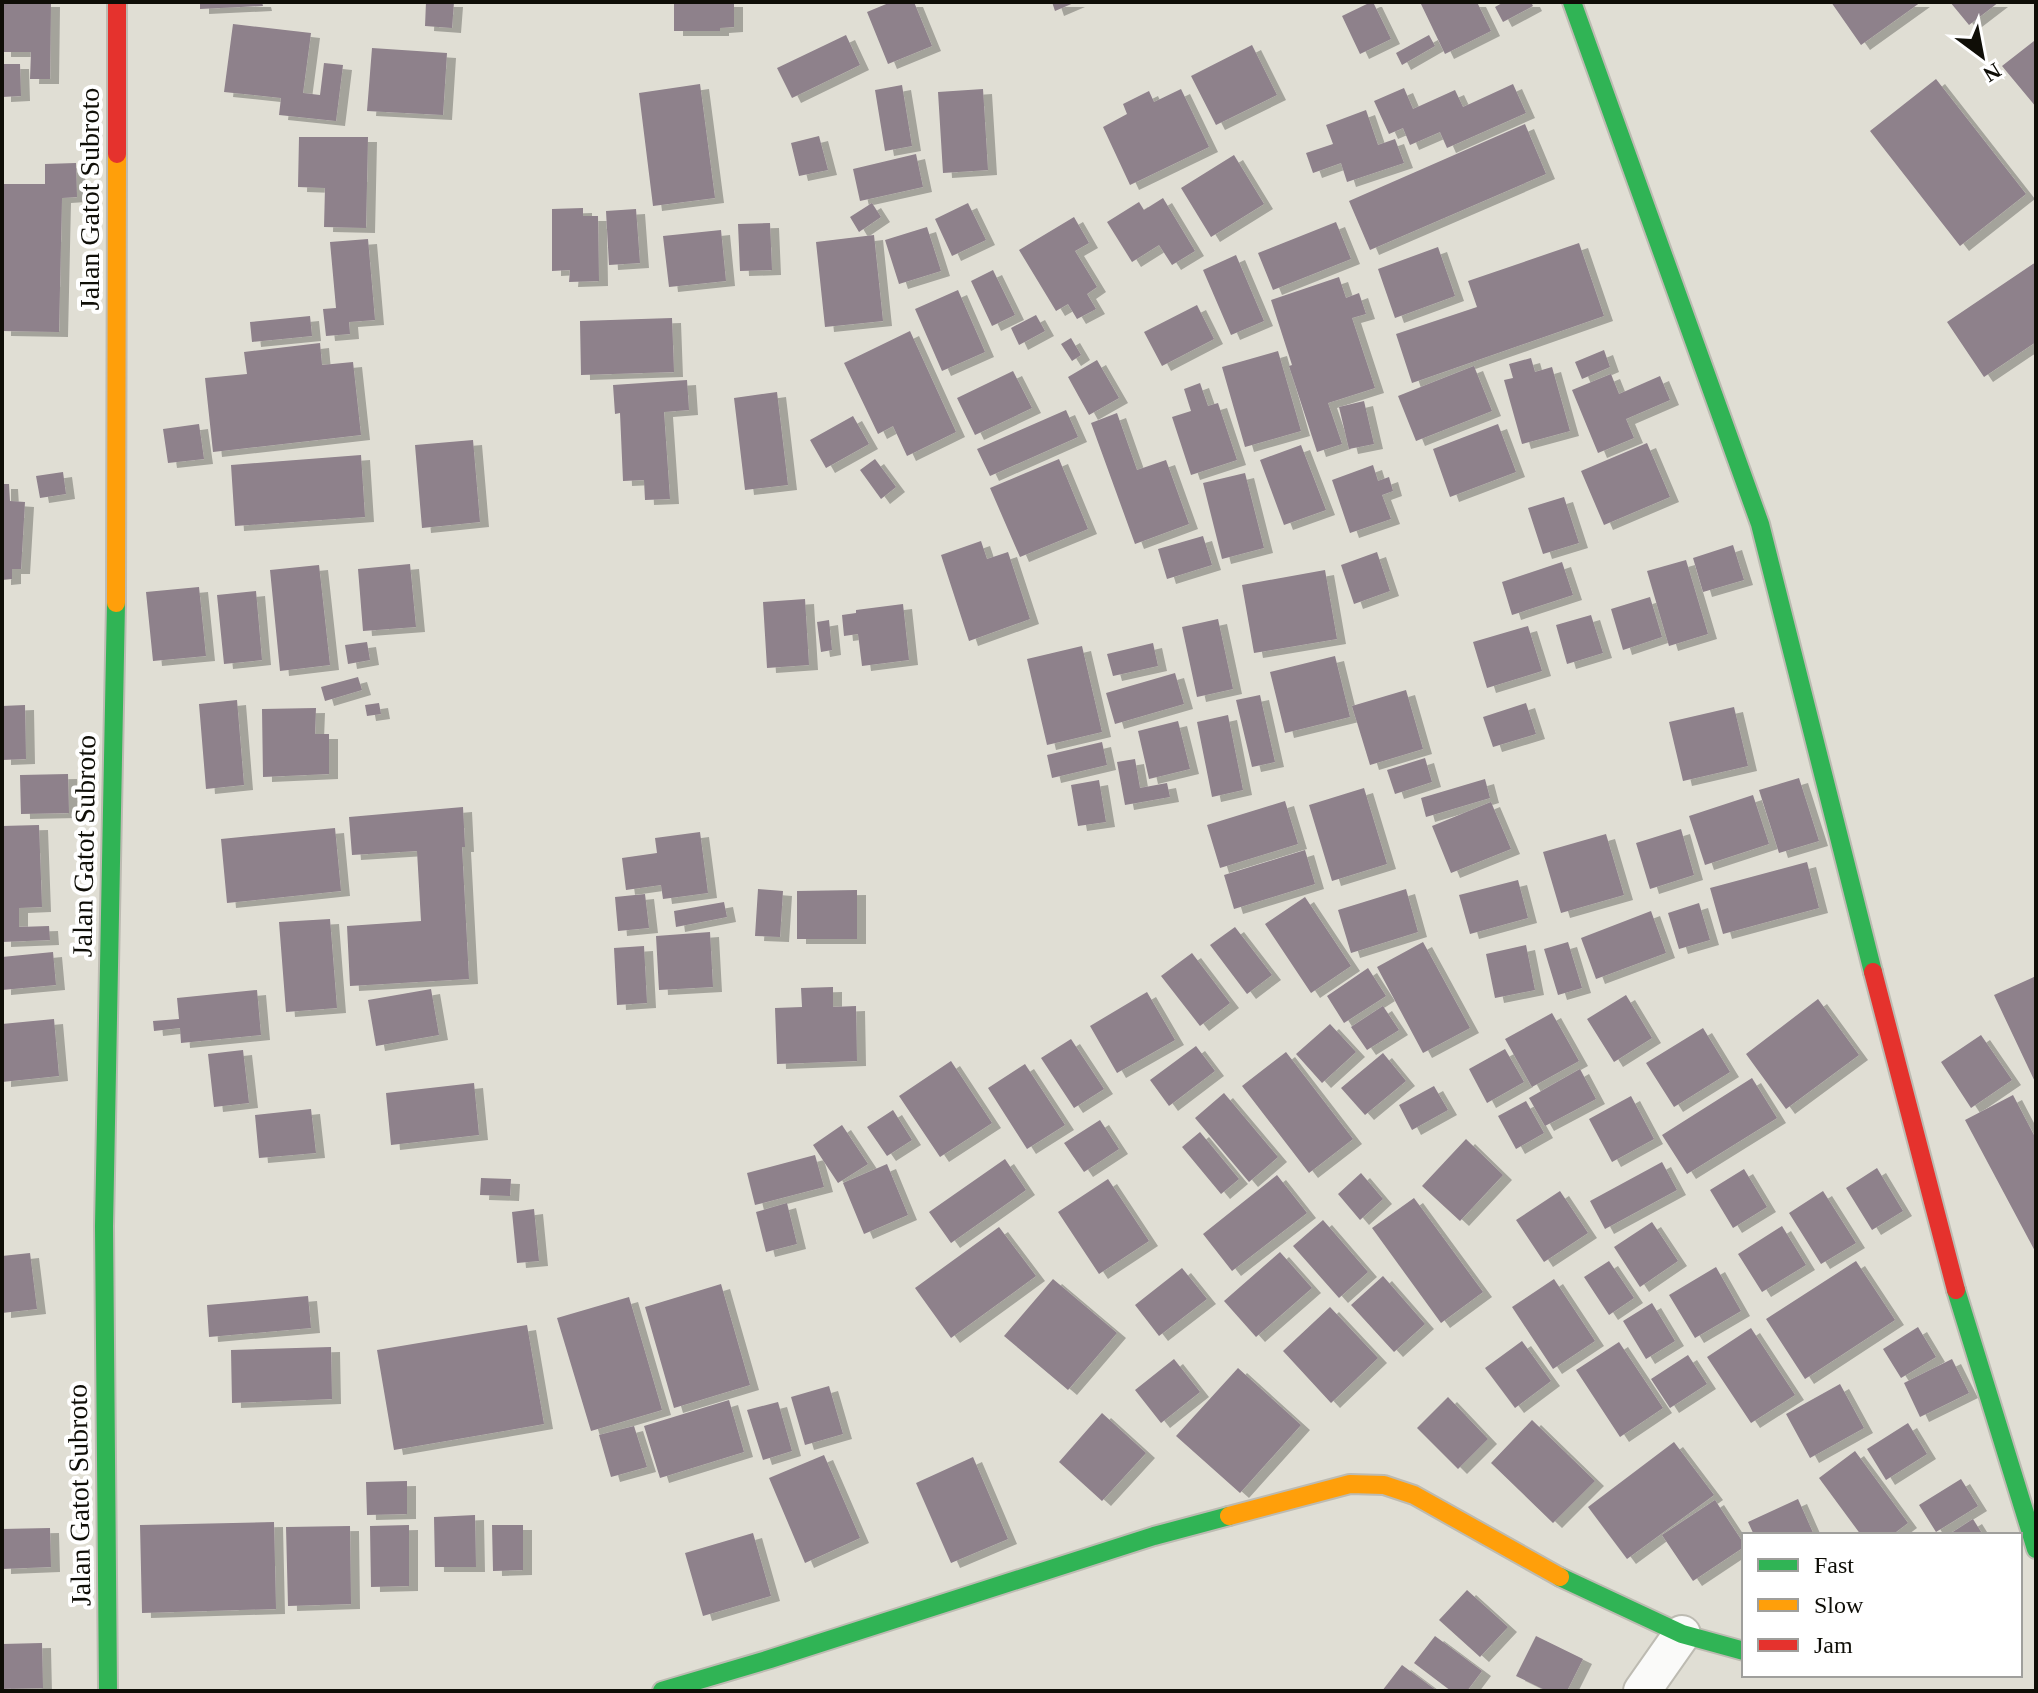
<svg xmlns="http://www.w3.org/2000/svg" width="2038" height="1693" font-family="Georgia,serif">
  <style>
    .building { fill: #8e818b; filter: url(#shadow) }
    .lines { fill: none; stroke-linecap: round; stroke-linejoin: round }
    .street-casing { stroke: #bdbbb2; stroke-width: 40 }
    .fast-casing { stroke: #bdbbb2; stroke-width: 22 }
    .slow-casing { stroke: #bdbbb2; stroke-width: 22 }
    .jam-casing { stroke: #bdbbb2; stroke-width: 22 }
    .street { stroke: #fafaf9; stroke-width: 36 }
    .fast { stroke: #30b455; stroke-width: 18 }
    .slow { stroke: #ff9f0a; stroke-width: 18 }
    .jam { stroke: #e5322d; stroke-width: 18 }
    .labels { text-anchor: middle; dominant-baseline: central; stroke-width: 8; stroke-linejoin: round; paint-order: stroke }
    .street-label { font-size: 28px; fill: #0f0e07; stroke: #fff }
  </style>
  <defs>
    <filter id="shadow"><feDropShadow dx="9" dy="5" stdDeviation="0" flood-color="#0004"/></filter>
  </defs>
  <rect width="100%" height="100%" fill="#e0ded4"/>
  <path class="building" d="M2 2H51L50 79H30L31 52H2Z
    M200 2H262L263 6 200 9Z
    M426 2H454L452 28 425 26Z
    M674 2H734V27L720 28V31H674Z
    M891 2H914L932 46 888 64 867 12Z
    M1052 2H1076L1055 11Z
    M1371 2H1373L1391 39 1360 54 1342 16Z
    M1420 2H1477L1491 31 1445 54Z
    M1504 2H1531L1533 6 1503 22 1495 7Z
    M1831 2H1921L1861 45Z
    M1950 2H1999L1969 25Z
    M233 24 311 33 303 93 320 95 324 63 343 65 336 121 279 115 281 98 224 92Z
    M846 35 860 65 792 98 777 68Z
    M1429 35 1435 46 1402 65 1396 53Z
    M2034 41 2036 44V107L2002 66Z
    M1252 45 1277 95 1216 125 1191 76Z
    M372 48 447 53 443 115 367 111Z
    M2 64H20L21 96 2 97Z
    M1936 79 2026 194 1960 246 1870 131Z
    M700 84 715 198 653 206 639 93Z
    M1513 84 1526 113 1447 148 1440 132 1410 145 1403 128 1389 134 1374 101 1404 88 1413 109 1455 90 1463 107Z
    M902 85 912 146 885 151 875 90Z
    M983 89 988 170 943 173 938 92Z
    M1181 89 1209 147 1130 185 1103 127 1127 114 1123 104 1149 91 1154 102Z
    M1366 110 1378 145 1395 139 1404 163 1347 182 1341 163 1313 173 1306 153 1333 144 1326 125Z
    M1525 124 1546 174 1370 250 1349 201Z
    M819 136 828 170 799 176 791 143Z
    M299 137H368L366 228 324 227 325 188 298 187Z
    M916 154 923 187 860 201 853 169Z
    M1234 155 1264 204 1211 237 1181 188Z
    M76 163 77 197 62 198 59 332 2 331V184H45V164Z
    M1163 198 1195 251 1172 265 1159 245 1132 262 1107 222 1139 202 1144 210Z
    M872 203 881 217 859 232 850 217Z
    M968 203 986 240 952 256 935 219Z
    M583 208V216H598L599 281 569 282 570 270 552 271V209Z
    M636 209 640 263 609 265 606 211Z
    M1074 217 1089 243 1075 251 1097 287 1087 294 1096 309 1077 319 1068 304 1056 311 1019 250Z
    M1336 222 1351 259 1273 290 1258 253Z
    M770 223 772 270 740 271 738 224Z
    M927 227 941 271 899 284 885 240Z
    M721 230 726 281 669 287 663 236Z
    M874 235 883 321 825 327 816 242Z
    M368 239 375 320 349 322 350 334 326 336 323 309 336 308 330 242Z
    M1579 243 1604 316 1412 383 1396 334 1477 307 1468 281Z
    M1438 247 1455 296 1395 318 1378 269Z
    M1236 255 1264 321 1231 335 1203 270Z
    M2036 262V342L1984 377 1947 322Z
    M993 270 1015 315 992 326 971 281Z
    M1339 277 1346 298 1359 293 1366 314 1352 318 1375 388 1328 403 1342 444 1317 452 1289 366 1292 365 1271 300Z
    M958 290 985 352 942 371 915 309Z
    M1197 305 1214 339 1162 366 1144 332Z
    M1036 315 1045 331 1019 345 1011 328Z
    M310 316 312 336 252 342 250 322Z
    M672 318 674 372 581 375 580 321Z
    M910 331 956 432 907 456 893 426 878 434 844 363Z
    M1071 338 1081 355 1072 361 1061 344Z
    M320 343 322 365 353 362 361 435 213 452 205 378 247 374 244 352Z
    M1604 350 1610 367 1582 379 1575 362Z
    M1278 351 1301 431 1245 447 1222 367Z
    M1531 358 1535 372 1552 367 1570 431 1522 444 1504 380 1513 378 1509 364Z
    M1097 360 1119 398 1089 415 1068 377Z
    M1474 366 1492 411 1416 441 1398 396Z
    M1013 371 1032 408 975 435 957 398Z
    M1611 374 1619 394 1660 376 1670 400 1626 419 1634 438 1598 453 1572 390Z
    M687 380 689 410 664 412 670 499 645 500 644 480 623 481 620 413 615 414 613 385Z
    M1200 383 1208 406 1218 403 1237 460 1191 475 1172 417 1191 411 1184 389Z
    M777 392 788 485 745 490 734 398Z
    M1364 401 1374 444 1349 449 1339 407Z
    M1066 410 1078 437 990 476 977 449Z
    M1117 413 1137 470 1166 460 1189 524 1135 544 1091 423Z
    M853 416 869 444 826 468 810 440Z
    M199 424 204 459 168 463 163 429Z
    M1498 424 1516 472 1450 497 1433 449Z
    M473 440 480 522 422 528 415 445Z
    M1647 443 1670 497 1604 525 1581 471Z
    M1301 445 1326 510 1284 525 1260 460Z
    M361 455 365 517 235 526 231 465Z
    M875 459 896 487 881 499 860 470Z
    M1059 459 1088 529 1020 557 990 488Z
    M1373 465 1378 481 1389 477 1393 491 1382 495 1391 519 1350 533 1332 480Z
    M63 472 66 494 40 498 36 476Z
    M1245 473 1264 548 1222 559 1203 483Z
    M2 484H9L10 501 25 502 21 569H12V579L2 580Z
    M1564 497 1579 543 1543 554 1528 508Z
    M1203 536 1212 565 1167 579 1158 549Z
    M981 541 987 559 1008 552 1030 619 969 641 941 555Z
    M1733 545 1744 580 1703 592 1693 558Z
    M1377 552 1390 591 1354 604 1341 565Z
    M1686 560 1708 634 1669 646 1647 571Z
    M1562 562 1573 595 1512 615 1502 582Z
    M410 564 416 627 363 631 358 569Z
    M319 565 330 665 280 671 270 570Z
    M1325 570 1337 639 1254 653 1242 585Z
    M199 587 206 656 153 661 146 592Z
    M256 591 262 660 224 664 217 595Z
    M1650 597 1662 637 1623 650 1611 609Z
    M805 599 809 665 767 668 763 602Z
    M903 604 909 660 862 666 858 634 844 636 842 615 856 613V610Z
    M1591 615 1603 653 1567 664 1556 625Z
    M1218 619 1233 689 1197 697 1182 627Z
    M829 620 832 650 821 652 817 622Z
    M1528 626 1542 671 1487 688 1473 642Z
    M367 642 370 660 348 664 345 645Z
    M1153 643 1158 666 1113 676 1107 654Z
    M1082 646 1102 732 1047 745 1027 659Z
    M1335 656 1350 717 1285 733 1270 672Z
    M1175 673 1184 704 1115 724 1106 693Z
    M358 677 362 690 325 701 321 687Z
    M1406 690 1423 749 1370 765 1352 706Z
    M1260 695 1275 762 1252 767 1236 700Z
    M237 700 244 785 206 789 199 704Z
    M379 703 381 714 367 716 365 705Z
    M1526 703 1536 734 1493 747 1483 717Z
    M25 705 26 759 2 760V706Z
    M1734 707 1748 766 1683 781 1669 722Z
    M316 708 315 734H329V774L263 777 262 709Z
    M1228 715 1243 790 1212 797 1197 722Z
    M1178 721 1190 769 1149 779 1138 731Z
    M1102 742 1107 765 1052 778 1047 755Z
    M1425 758 1432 782 1395 794 1387 770Z
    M1135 759 1140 788 1167 783 1170 797 1125 805 1117 762Z
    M68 774 69 813 21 814 20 775Z
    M1799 778 1819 841 1779 853 1759 790Z
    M1485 779 1490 798 1426 817 1421 798Z
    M1099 780 1106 822 1078 826 1071 785Z
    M1364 788 1387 864 1332 881 1309 805Z
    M1753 795 1769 844 1705 865 1689 816Z
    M1285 801 1298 844 1220 868 1207 825Z
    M1491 802 1511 849 1451 873 1432 826Z
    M463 807 465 847H462L469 979 350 986 347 926 421 921 417 851 352 855 349 817Z
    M39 825 42 907 19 908V927L49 926 50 940 2 942V826Z
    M335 828 341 891 227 903 221 839Z
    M1681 829 1694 875 1650 889 1636 843Z
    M700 832 708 893 663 899 661 885 626 890 622 858 657 853 655 838Z
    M1606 834 1624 895 1561 913 1543 852Z
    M1305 850 1315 884 1234 909 1224 875Z
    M1807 862 1819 908 1723 934 1710 888Z
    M1518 880 1528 918 1470 934 1459 895Z
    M758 889 783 891 780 937 755 936Z
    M1406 889 1418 932 1351 953 1338 910Z
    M857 890V939H797V891Z
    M645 894 649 928 618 931 615 897Z
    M1305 897 1351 966 1311 993 1265 924Z
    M724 902 727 917 676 927 674 911Z
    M1699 903 1710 940 1679 949 1668 913Z
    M1651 911 1666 953 1596 979 1581 938Z
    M330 919 337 1008 286 1012 279 922Z
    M1235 927 1272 975 1247 994 1210 945Z
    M710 932 713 987 659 990 656 936Z
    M1423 942 1470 1028 1423 1053 1377 967Z
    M1568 942 1582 988 1558 995 1544 949Z
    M1526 945 1535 990 1495 998 1486 954Z
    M644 946 647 1003 617 1005 614 948Z
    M53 952 56 985 2 990V957Z
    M1192 953 1230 1003 1200 1026 1161 976Z
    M1368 968 1386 996 1344 1023 1327 996Z
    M2036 976V1084L1994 995Z
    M833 987V1007L856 1006 857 1061 777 1064 775 1008 802 1007 801 988Z
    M431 989 439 1035 376 1046 368 1000Z
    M257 990 261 1035 181 1043 180 1028 154 1031 153 1021 179 1019 177 998Z
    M1147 992 1175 1040 1117 1073 1090 1026Z
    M1626 995 1652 1038 1614 1062 1587 1019Z
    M1818 999 1859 1055 1786 1109 1746 1054Z
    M1383 1006 1399 1030 1367 1050 1351 1027Z
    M1552 1013 1579 1061 1532 1087 1505 1039Z
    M54 1019 59 1076 2 1082V1024Z
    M1330 1024 1356 1052 1322 1083 1296 1054Z
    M1703 1028 1730 1072 1674 1107 1646 1063Z
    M1981 1035 2012 1080 1971 1108 1941 1062Z
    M1071 1039 1104 1089 1074 1108 1041 1058Z
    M1196 1046 1215 1071 1169 1106 1150 1080Z
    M1505 1049 1524 1082 1487 1103 1469 1069Z
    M243 1050 249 1103 214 1107 208 1054Z
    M1286 1052 1353 1139 1309 1173 1242 1086Z
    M1383 1053 1406 1081 1365 1115 1341 1088Z
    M951 1061 992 1123 940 1157 899 1096Z
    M1025 1064 1065 1125 1027 1149 988 1088Z
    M1580 1069 1596 1099 1545 1126 1529 1098Z
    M1752 1078 1777 1118 1687 1174 1662 1135Z
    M474 1083 479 1135 391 1145 386 1093Z
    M1434 1086 1448 1110 1412 1130 1399 1105Z
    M1224 1093 1278 1157 1249 1182 1195 1118Z
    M2013 1095 2036 1139V1253L1965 1120Z
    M1631 1096 1654 1139 1612 1162 1589 1119Z
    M1526 1101 1544 1133 1516 1149 1498 1116Z
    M311 1109 316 1153 259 1158 255 1115Z
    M893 1110 912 1140 887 1156 867 1127Z
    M1100 1120 1119 1149 1084 1172 1064 1143Z
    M842 1125 868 1164 838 1183 813 1145Z
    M1200 1132 1239 1179 1221 1194 1182 1147Z
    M1466 1139 1503 1175 1460 1221 1422 1186Z
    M815 1155 824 1187 755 1205 747 1173Z
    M1005 1159 1026 1190 951 1243 929 1212Z
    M1662 1162 1677 1190 1605 1229 1590 1201Z
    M887 1164 908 1215 864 1234 843 1183Z
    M1877 1168 1903 1211 1872 1230 1846 1188Z
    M1744 1169 1767 1207 1733 1228 1710 1190Z
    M1361 1173 1383 1199 1360 1220 1338 1194Z
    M1277 1175 1307 1213 1232 1271 1203 1234Z
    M481 1178 511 1179 510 1196 480 1195Z
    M1108 1179 1149 1241 1099 1274 1058 1212Z
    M1560 1191 1588 1233 1544 1262 1516 1220Z
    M1823 1191 1856 1243 1821 1264 1789 1213Z
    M1414 1198 1483 1292 1441 1323 1372 1228Z
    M787 1203 797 1244 766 1252 756 1212Z
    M534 1209 539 1261 517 1263 512 1212Z
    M1323 1220 1368 1272 1339 1298 1293 1246Z
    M1652 1222 1678 1261 1640 1287 1614 1247Z
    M1782 1226 1806 1265 1762 1292 1738 1254Z
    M999 1227 1036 1276 951 1338 915 1288Z
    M1280 1252 1312 1288 1256 1337 1224 1301Z
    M30 1253 37 1309 2 1313V1256Z
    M1609 1261 1634 1298 1609 1315 1584 1277Z
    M1856 1261 1895 1320 1805 1379 1766 1319Z
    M1716 1267 1741 1311 1695 1338 1669 1295Z
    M1182 1268 1207 1299 1159 1336 1135 1305Z
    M1383 1276 1425 1324 1394 1352 1351 1305Z
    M1053 1279 1117 1333 1068 1390 1004 1336Z
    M1554 1279 1595 1341 1553 1369 1512 1307Z
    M721 1284 750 1385 674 1408 645 1307Z
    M308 1296 311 1328 209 1337 207 1305Z
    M629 1297 662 1410 591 1431 557 1318Z
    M1652 1303 1675 1341 1646 1359 1623 1321Z
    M1330 1307 1378 1358 1331 1403 1283 1351Z
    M527 1325 544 1424 394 1450 377 1350Z
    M1918 1327 1936 1357 1901 1378 1883 1349Z
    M1751 1328 1795 1395 1751 1423 1707 1357Z
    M1522 1341 1551 1381 1515 1408 1485 1368Z
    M1619 1342 1663 1408 1620 1437 1576 1370Z
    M331 1347 332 1399 232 1403 231 1350Z
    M1688 1355 1707 1384 1670 1408 1651 1379Z
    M1174 1359 1200 1392 1161 1423 1135 1390Z
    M1952 1359 1969 1393 1920 1417 1904 1383Z
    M1238 1368 1301 1425 1240 1493 1176 1436Z
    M1840 1384 1864 1428 1810 1458 1786 1414Z
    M829 1386 843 1434 805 1445 791 1397Z
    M1448 1397 1488 1439 1458 1469 1417 1428Z
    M729 1400 744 1452 660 1478 644 1426Z
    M778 1402 792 1451 763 1460 747 1410Z
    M1102 1413 1146 1453 1102 1501 1059 1462Z
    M1532 1420 1595 1481 1553 1523 1491 1463Z
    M1908 1423 1927 1454 1886 1480 1867 1449Z
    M634 1426 647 1467 611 1477 599 1435Z
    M1674 1442 1714 1495 1627 1559 1588 1507Z
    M1855 1451 1908 1523 1892 1535H1861L1819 1478Z
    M824 1455 860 1538 805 1563 769 1478Z
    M973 1457 1008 1539 951 1563 916 1483Z
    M1961 1479 1978 1506 1936 1532 1919 1505Z
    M407 1481V1514L367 1515 366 1482Z
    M1798 1499 1814 1535H1754L1748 1522Z
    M1715 1500 1744 1544V1547L1693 1581 1662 1535Z
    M475 1515 476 1567H435L434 1517Z
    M1973 1519 1983 1535H1948Z
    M274 1522 276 1609 142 1613 140 1525Z
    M409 1525V1586L371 1587 370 1526Z
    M492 1525H523V1570L493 1571Z
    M350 1526 351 1604 288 1606 286 1527Z
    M50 1528 51 1567 2 1569V1529Z
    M753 1533 771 1596 703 1616 685 1553Z
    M1467 1590 1508 1627 1480 1657 1439 1620Z
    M1435 1636 1482 1671 1467 1691H1451L1414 1663Z
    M1536 1636 1583 1659 1567 1691H1547L1516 1676Z
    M42 1643 43 1688 2 1689V1644Z
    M1402 1665 1437 1691H1382Z"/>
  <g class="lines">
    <defs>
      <path id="street" d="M1642 1691 1682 1634"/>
      <path id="fast" d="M1572 2 1760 524 1873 972
        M1956 1290 2036 1549
        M1560 1577 1682 1634 1744 1651
        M108 1691 104 1226 116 603
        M662 1691 770 1659 1154 1536 1229 1516"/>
      <path id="slow" d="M116 603 117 154
        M1229 1516 1350 1484 1384 1485 1414 1495 1560 1577"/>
      <path id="jam" d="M117 154V2
        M1873 972 1956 1290"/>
    </defs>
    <use href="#street" class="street-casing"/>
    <use href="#fast" class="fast-casing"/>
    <use href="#slow" class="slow-casing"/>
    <use href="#jam" class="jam-casing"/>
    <use href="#street" class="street"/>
    <use href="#fast" class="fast"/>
    <use href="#slow" class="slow"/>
    <use href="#jam" class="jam"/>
  </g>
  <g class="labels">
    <g class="street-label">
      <text transform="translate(89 199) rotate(-90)">Jalan Gatot Subroto</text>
      <text transform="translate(84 846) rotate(-89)">Jalan Gatot Subroto</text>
      <text transform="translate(79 1495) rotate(-91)">Jalan Gatot Subroto</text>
    </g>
  </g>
  <rect width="2038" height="1693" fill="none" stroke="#0f0e07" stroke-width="8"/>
  <rect x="1742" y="1533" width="280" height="144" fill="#ffffff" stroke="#9f9f9c" stroke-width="2"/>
  <rect x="1758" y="1559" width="40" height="12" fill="#30b455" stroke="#9f9f9c" stroke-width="2"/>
  <text x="1814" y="1573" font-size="24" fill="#0f0e07">Fast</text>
  <rect x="1758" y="1599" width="40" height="12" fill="#ff9f0a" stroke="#9f9f9c" stroke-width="2"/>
  <text x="1814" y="1613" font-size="24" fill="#0f0e07">Slow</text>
  <rect x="1758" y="1639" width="40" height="12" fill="#e5322d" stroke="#9f9f9c" stroke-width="2"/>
  <text x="1814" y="1653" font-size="24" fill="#0f0e07">Jam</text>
  <g transform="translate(1982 56) rotate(148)" stroke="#ffffff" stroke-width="6" paint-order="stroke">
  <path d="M0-6L14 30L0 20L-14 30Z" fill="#0f0e07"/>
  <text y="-12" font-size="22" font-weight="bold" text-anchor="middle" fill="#0f0e07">N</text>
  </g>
</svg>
